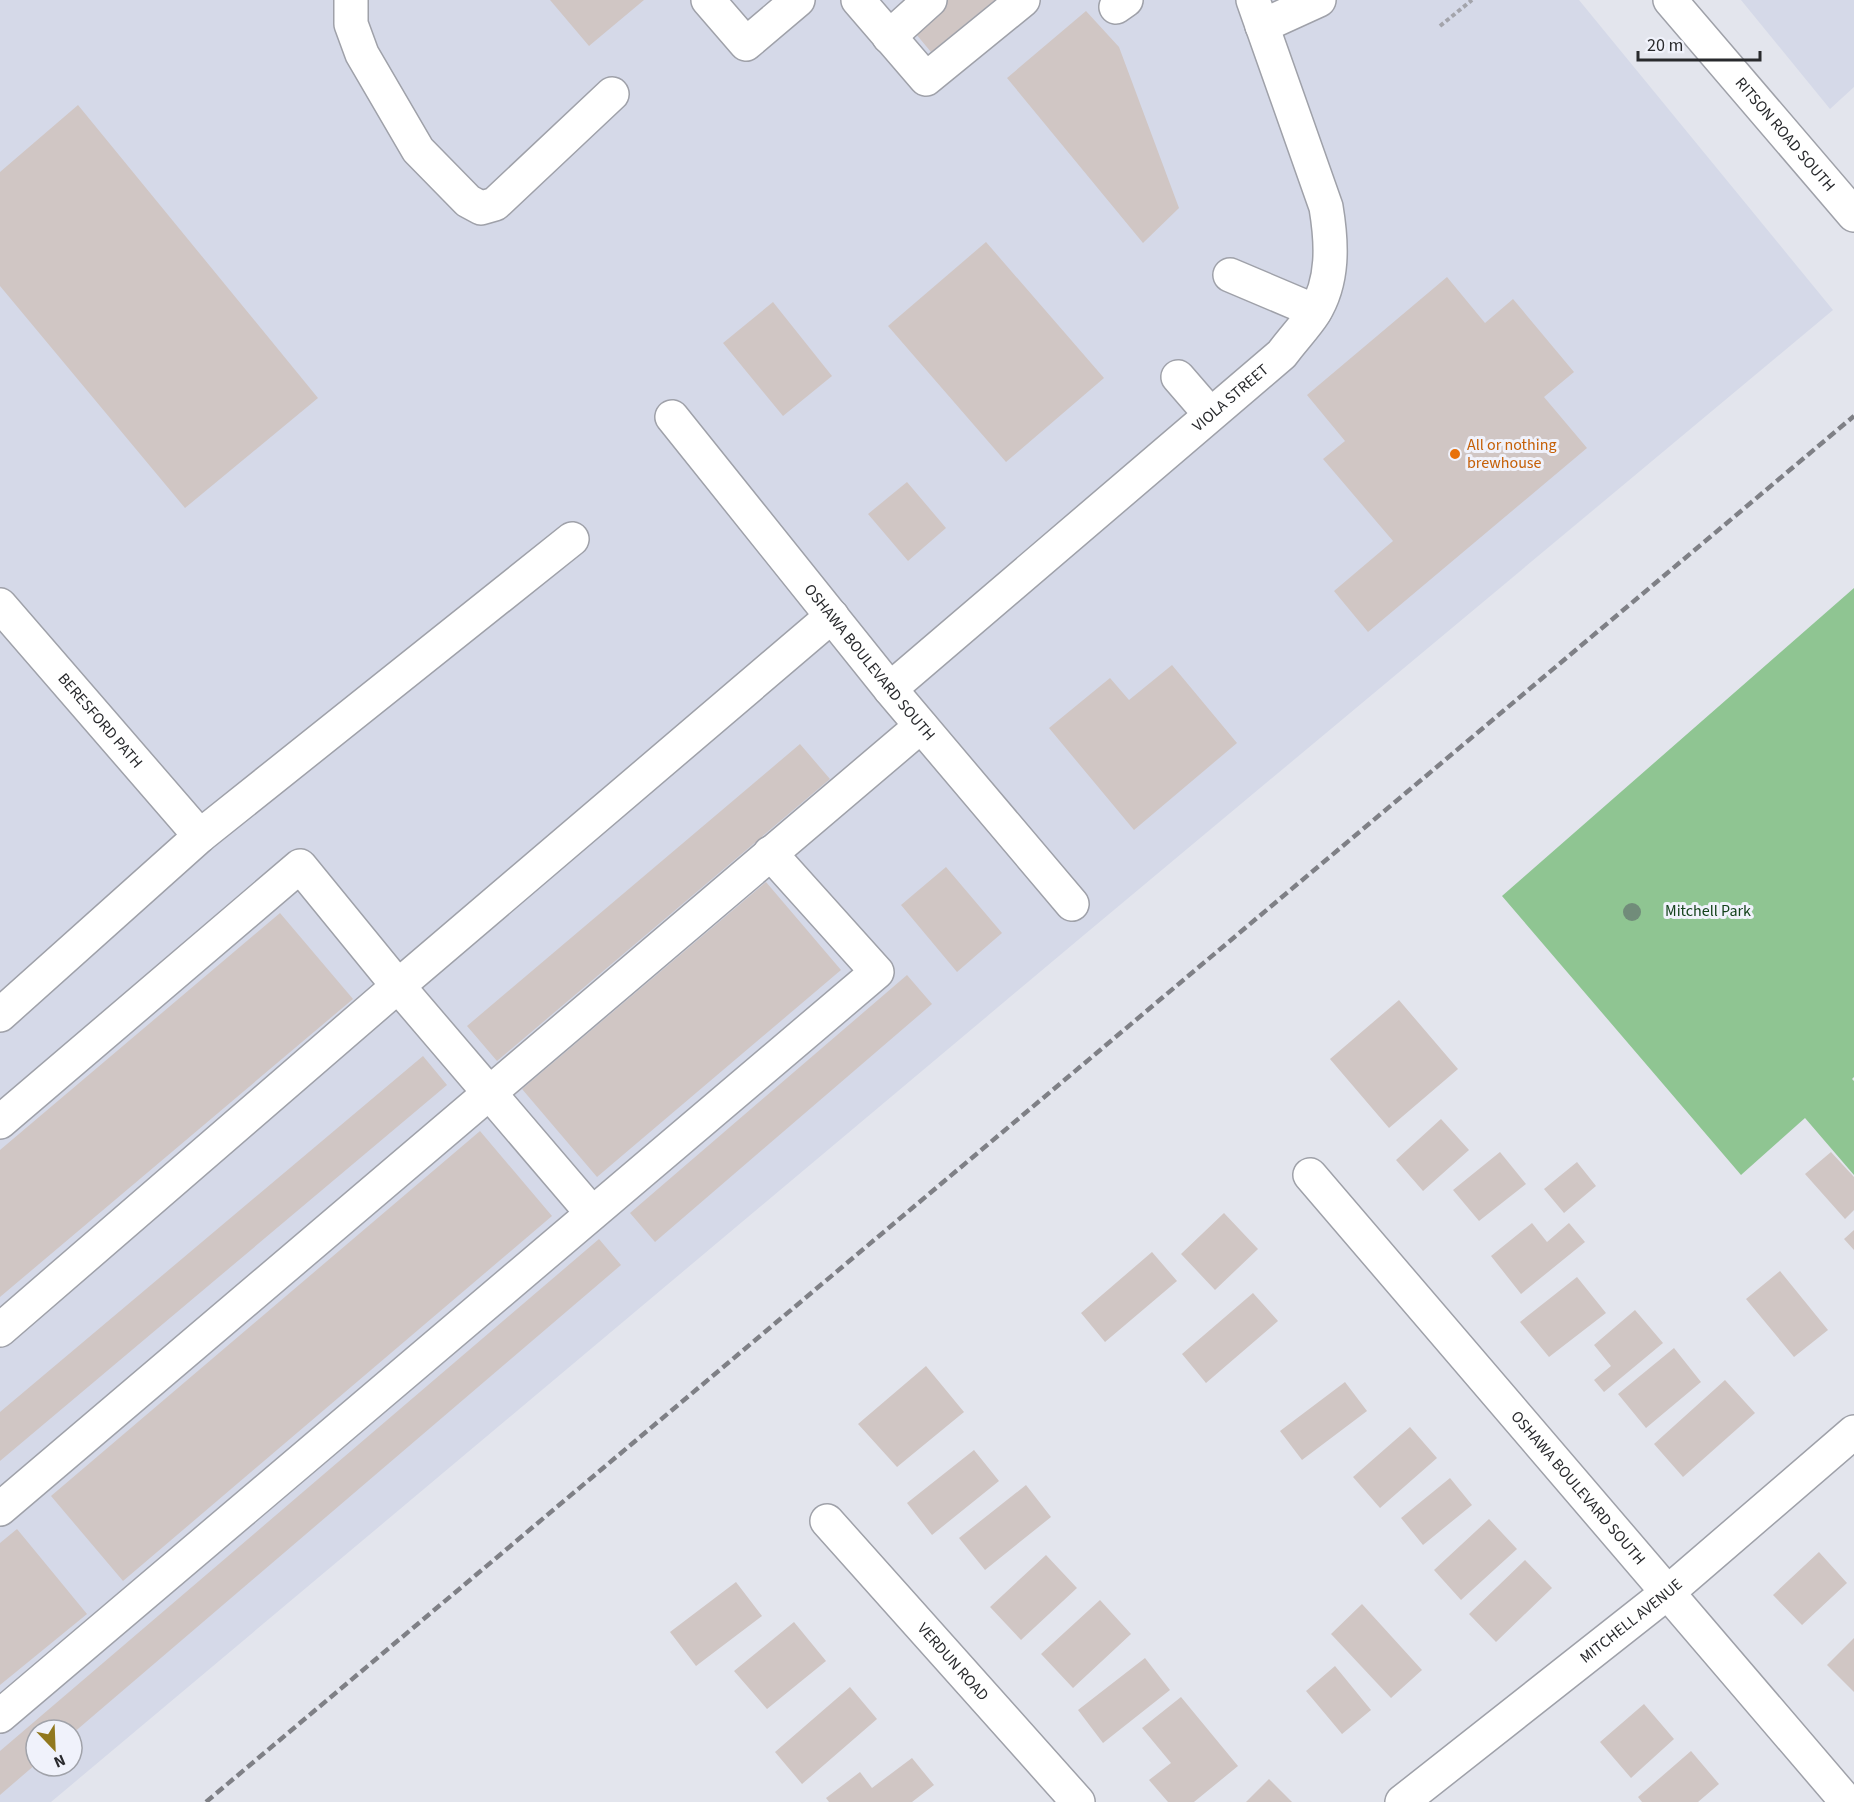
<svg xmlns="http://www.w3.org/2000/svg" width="1854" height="1802" font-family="'Source Sans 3',sans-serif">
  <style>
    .built { fill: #d5d9e8; fill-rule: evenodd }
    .green { fill: #8fc592 }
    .building { fill: #d0c6c4 }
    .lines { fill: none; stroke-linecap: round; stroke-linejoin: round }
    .minor-casing { stroke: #9fa1a9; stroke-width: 36 }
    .major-casing { stroke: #9fa1a9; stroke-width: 36 }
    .path { stroke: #a3a4ab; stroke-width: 4; stroke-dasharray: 4.5 3; stroke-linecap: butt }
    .minor { stroke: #fff; stroke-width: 33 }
    .major { stroke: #fff; stroke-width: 33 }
    .rail { stroke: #7f8086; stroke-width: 4.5; stroke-dasharray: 9 4.5; stroke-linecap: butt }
    .tree { fill: #718c7a }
    .food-dot { fill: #e8710a; stroke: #f0f2fb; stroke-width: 2 }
    .labels { text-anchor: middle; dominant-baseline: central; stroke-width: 6; stroke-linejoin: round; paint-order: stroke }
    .street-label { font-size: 16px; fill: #292a2d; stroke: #f0f2fb }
    .food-label { font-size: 16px; fill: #c56008; stroke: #f0f2fb; text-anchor: start }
    .park-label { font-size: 16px; fill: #14431b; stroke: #f0f2fb }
  </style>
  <rect width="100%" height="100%" fill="#e3e5ed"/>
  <path class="built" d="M0 0H1579L1833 310 1078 940 51 1802H0ZM36 1730H72V1766H36Z
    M1741 0H1854V87L1830 109Z"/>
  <path class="green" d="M1854 588V1077L1852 1079 1854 1081V1175L1805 1118 1741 1175 1502 896Z"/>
  <path class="building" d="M550 0H644L589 46Z
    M946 0H995L931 52 911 28Z
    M1086 11 1119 47 1179 208 1143 243 1007 78Z
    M78 105 318 398 185 508 0 286V172Z
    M986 242 1104 378 1006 462 888 326Z
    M1447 277 1485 323 1513 299 1574 372 1544 397 1587 448 1368 632 1334 591 1393 541 1323 459 1345 441 1307 395Z
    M773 302 832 376 783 416 723 343Z
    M907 482 946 528 908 561 868 514Z
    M1172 665 1237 743 1134 830 1049 728 1110 678 1129 700Z
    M800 744 830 779 497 1061 467 1026Z
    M946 867 1002 933 957 972 901 905Z
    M766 882 841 970 597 1177 522 1089Z
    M280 913 353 999 0 1297V1150Z
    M907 975 932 1004 655 1242 630 1213Z
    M1399 1000 1458 1069 1389 1128 1330 1059Z
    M423 1056 447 1085 0 1461V1412Z
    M1441 1119 1469 1150 1423 1191 1396 1160Z
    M480 1131 552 1216 123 1581 51 1496Z
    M1500 1152 1526 1184 1479 1221 1453 1190Z
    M1831 1152 1854 1177V1210L1845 1219 1805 1174Z
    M1577 1162 1596 1186 1564 1213 1544 1189Z
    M1224 1213 1258 1249 1215 1290 1181 1254Z
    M1532 1223 1547 1242 1569 1223 1585 1242 1521 1294 1491 1256Z
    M1854 1230V1250L1844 1239Z
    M599 1239 621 1265 72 1734V1730H36V1764L0 1795V1751Z
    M1152 1252 1177 1281 1105 1342 1081 1313Z
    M1780 1271 1828 1330 1794 1357 1746 1299Z
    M1577 1277 1606 1313 1549 1357 1520 1322Z
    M1253 1293 1278 1321 1206 1383 1182 1354Z
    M1635 1310 1663 1343 1604 1392 1594 1380 1611 1366 1594 1345Z
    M1674 1348 1701 1382 1646 1428 1618 1394Z
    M926 1366 964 1412 897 1467 858 1424Z
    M1725 1380 1755 1413 1683 1477 1654 1444Z
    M1345 1382 1367 1411 1302 1460 1280 1431Z
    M1410 1427 1437 1458 1380 1508 1353 1477Z
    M974 1450 999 1481 932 1535 907 1503Z
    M1450 1478 1472 1505 1423 1545 1401 1518Z
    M1026 1485 1051 1517 985 1570 959 1538Z
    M1489 1519 1517 1549 1461 1600 1434 1570Z
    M17 1529 87 1614 0 1685V1543Z
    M1819 1552 1847 1583 1802 1625 1773 1595Z
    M1046 1555 1077 1588 1021 1640 990 1607Z
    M1525 1560 1552 1588 1496 1642 1469 1614Z
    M736 1582 762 1616 696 1666 670 1632Z
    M1100 1600 1131 1634 1073 1688 1041 1654Z
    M1362 1604 1422 1670 1391 1698 1331 1634Z
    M794 1622 826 1661 767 1709 734 1671Z
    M1854 1638V1692L1827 1665Z
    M1145 1658 1170 1690 1103 1743 1078 1710Z
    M1335 1666 1371 1710 1342 1734 1306 1691Z
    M850 1687 877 1719 802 1784 775 1752Z
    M1181 1697 1238 1766 1194 1802H1168L1149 1780 1171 1763 1142 1728Z
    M1644 1704 1674 1739 1631 1778 1600 1742Z
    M1691 1751 1719 1784 1698 1802H1642L1638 1797Z
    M912 1758 934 1785 912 1802H829L826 1798 860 1772 872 1788Z
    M1269 1779 1292 1802H1246Z"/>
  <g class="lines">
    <defs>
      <g id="minor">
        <path d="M351 0V24L362 54 418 150 468 201 481 208 495 204 612 94"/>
        <path d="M708 0 746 44 798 0"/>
        <path d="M858 0 926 79 1023 0"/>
        <path d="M1116 7 1126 0"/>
        <path d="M1262 26 1319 0"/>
        <path d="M889 37 930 0"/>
        <path d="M1230 275 1315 311"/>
        <path d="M1178 377 1210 414"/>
        <path id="s1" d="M672 417 890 689 1072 904"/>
        <path id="s2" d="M0 605 200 836"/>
        <path id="s3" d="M890 689 1282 354C1292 340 1305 327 1314 313 1334 281 1332 243 1326 207L1253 0"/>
        <path d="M0 1015 200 836 572 539"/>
        <path d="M0 1122 300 866 398 986 832 616"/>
        <path id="s4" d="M1310 1175 1847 1802"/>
        <path d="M0 1330 398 986 592 1213"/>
        <path d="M0 1509 921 726"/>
        <path id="s5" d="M827 1521 1078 1802"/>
        <path d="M0 1716 877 972 770 853"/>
        <path id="s6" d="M1402 1802 1667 1593 1854 1432"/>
      </g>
      <g id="major">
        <path id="s7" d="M1670 0 1854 215"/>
      </g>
    </defs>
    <use href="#minor" class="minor-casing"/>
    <use href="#major" class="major-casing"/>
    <path class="path" d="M1440 26 1472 0"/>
    <use href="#minor" class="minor"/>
    <use href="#major" class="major"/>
    <path class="rail" d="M206 1802 1854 416"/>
  </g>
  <circle class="tree" cx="1632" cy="912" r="9"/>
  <circle class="food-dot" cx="1455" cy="454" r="6"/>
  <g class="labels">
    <g class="street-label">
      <text stroke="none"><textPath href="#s7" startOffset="177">RITSON ROAD SOUTH</textPath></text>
      <text stroke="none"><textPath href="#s3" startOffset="448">VIOLA STREET</textPath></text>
      <text stroke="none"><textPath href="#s1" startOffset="315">OSHAWA BOULEVARD SOUTH</textPath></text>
      <text stroke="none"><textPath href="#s2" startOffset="153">BERESFORD PATH</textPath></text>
      <text stroke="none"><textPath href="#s4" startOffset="412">OSHAWA BOULEVARD SOUTH</textPath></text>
      <text stroke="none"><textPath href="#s6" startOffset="292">MITCHELL AVENUE</textPath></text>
      <text stroke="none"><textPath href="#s5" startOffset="189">VERDUN ROAD</textPath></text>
    </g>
    <g class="food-label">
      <text x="1467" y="445">All or nothing<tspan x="1467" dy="18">brewhouse</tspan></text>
    </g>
    <g class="park-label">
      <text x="1708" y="911">Mitchell Park</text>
    </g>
  </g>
  <g transform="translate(54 1748) rotate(157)"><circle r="28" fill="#f0f2fb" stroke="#a0a2a9" stroke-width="1.5"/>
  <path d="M0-4.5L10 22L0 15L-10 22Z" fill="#91781e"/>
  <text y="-9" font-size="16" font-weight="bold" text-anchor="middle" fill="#292a2d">N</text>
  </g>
  <path d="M1638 51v9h122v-9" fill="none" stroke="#292a2d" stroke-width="3"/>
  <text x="1647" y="51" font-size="18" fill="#292a2d" stroke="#f0f2fb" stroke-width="4.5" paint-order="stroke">20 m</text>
</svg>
